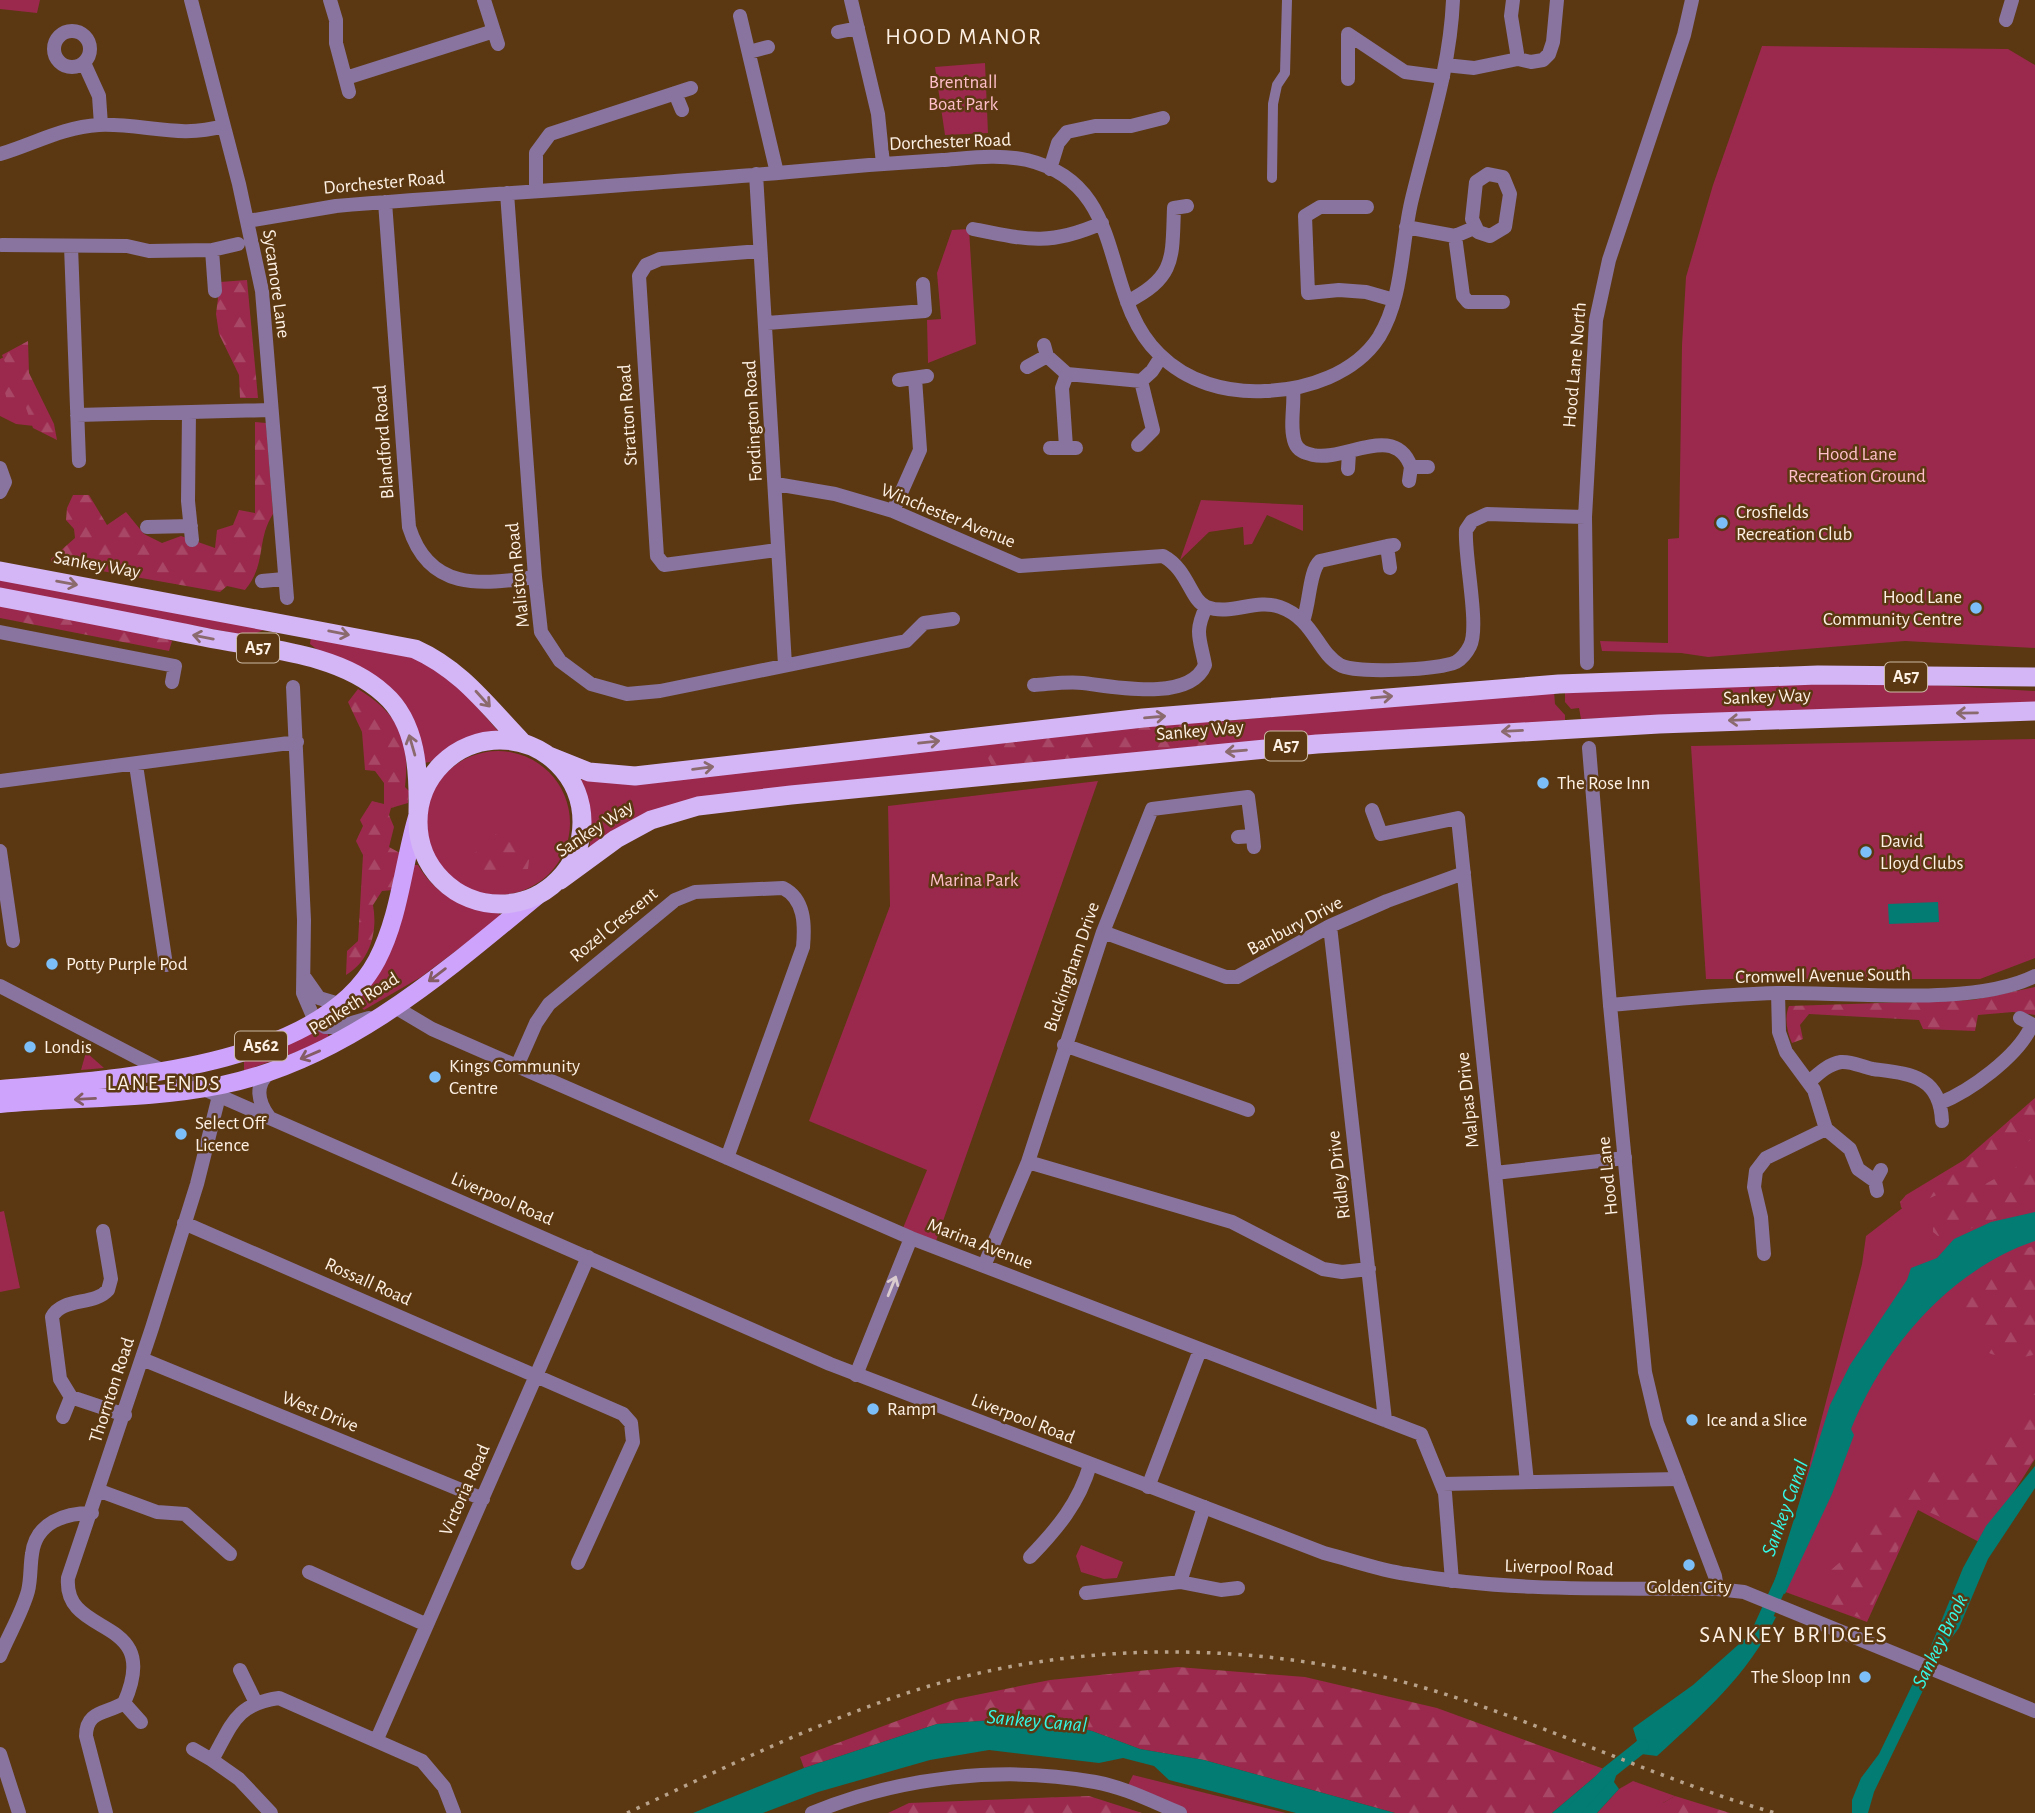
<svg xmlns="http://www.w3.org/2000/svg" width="2035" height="1813" font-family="'Alegreya Sans',sans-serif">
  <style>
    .green { fill: #9a294d }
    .forest { fill: url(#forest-firs) }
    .water { fill: #037c73 }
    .pier { fill: #5b3811 }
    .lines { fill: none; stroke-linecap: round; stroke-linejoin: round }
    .canal { stroke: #037c73; stroke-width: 14 }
    .pedestrian { stroke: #88749f; stroke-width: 10 }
    .minor { stroke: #88749f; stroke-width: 14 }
    .tertiary { stroke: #88749f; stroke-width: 14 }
    .primary { stroke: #cea3fc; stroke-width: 18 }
    .trunk { stroke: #d4b5f6; stroke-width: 19 }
    .rail { stroke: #b8a28b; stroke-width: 3.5; stroke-dasharray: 3.5 7; stroke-linecap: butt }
    .oneway { stroke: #8b6a6d }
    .oneway2 { stroke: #835d63 }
    .oneway3 { stroke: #dacbcf }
    .poi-dot { fill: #7bbef8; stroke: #5b3811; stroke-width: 2.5 }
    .labels { text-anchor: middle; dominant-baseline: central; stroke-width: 5; stroke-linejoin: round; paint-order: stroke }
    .shield { fill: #5b3811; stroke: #ccb9a5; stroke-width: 2 }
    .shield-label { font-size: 18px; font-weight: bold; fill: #fdf0e4 }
    .park-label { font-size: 19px; fill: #febfcb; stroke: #5b3811 }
    .street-label { font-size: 19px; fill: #fdf0e4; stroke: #5b3811 }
    .poi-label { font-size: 19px; fill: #fdf0e4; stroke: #5b3811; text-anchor: start }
    .neighbourhood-label { font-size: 21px; letter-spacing: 2px; fill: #fdf0e4; stroke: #5b3811 }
    .water-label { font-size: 21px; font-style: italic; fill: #34f7e6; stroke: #5b3811 }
    .quarter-label { font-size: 23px; letter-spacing: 2px; fill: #fdf0e4; stroke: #5b3811 }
  </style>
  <defs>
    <pattern id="forest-firs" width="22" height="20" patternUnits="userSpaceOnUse" patternTransform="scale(1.75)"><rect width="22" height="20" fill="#9a294d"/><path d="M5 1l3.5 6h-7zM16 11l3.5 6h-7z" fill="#a94866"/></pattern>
  </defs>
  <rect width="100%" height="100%" fill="#5b3811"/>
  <path class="green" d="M0 0H40L37 13 0 9Z
    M1762 46 2008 49 2035 65V648L1905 641 1708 657 1681 653 1602 651 1600 641 1668 643V539L1679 538 1682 345 1686 277 1713 185Z
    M985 63 988 133 945 135 935 67Z
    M969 229 976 344 928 363 927 320 941 319 937 273 952 230Z
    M12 353 34 426 16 424 0 416V359Z
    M1201 500 1303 505V531L1267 515 1252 544 1244 545 1243 527 1209 532 1180 560Z
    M0 578 266 629 249 636 0 589Z
    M311 636 406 654 449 675 498 731 458 741 430 762 423 763 414 726 310 644Z
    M1748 683 1931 685 2035 691V704L1581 719 1579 708 1571 709 1565 702V691Z
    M1554 691 1555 704 1565 715V720L723 795 590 847 589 804 580 780Z
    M2035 739V958L1980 979H1706L1691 746Z
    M426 823a72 72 0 1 1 144 0a72 72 0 1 1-144 0Z
    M1098 781 936 1241 903 1228 927 1170 809 1121 890 906 888 806Z
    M414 865H418C436 896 463 908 498 912L501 917 421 977 364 1010 355 1000 375 977Z
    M316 1030 328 1033V1037L310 1047 244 1071V1060Z
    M86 1052 104 1068 81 1070Z
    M2035 1106V1459L1981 1543 1918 1510 1867 1622 1777 1589 1862 1264 1866 1236Z
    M4 1211 20 1288 0 1292V1212Z
    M1081 1545 1123 1562 1117 1578 1104 1579 1081 1572 1076 1556Z
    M1133 1775 1286 1813H1180L1125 1791Z
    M1633 1781 1675 1796 1663 1803V1813H1597L1619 1789Z"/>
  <path class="forest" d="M247 280 258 398H240L239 375 219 334 216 314 220 282Z
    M28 341 29 373 54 424 57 440 33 428 25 405 7 400 3 385 8 369 2 355Z
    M255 422 266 423 273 514C256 540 267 564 245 590L227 586 220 592 51 562V559L75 538 74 529 66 520 67 508 73 495H89L107 525 126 512 144 534 162 543 181 536 215 548 217 530 233 525 239 510 255 513Z
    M0 601 143 628 172 641 169 651 0 618Z
    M358 689C400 715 410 740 405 787L409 791 408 803 391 808 389 815 394 827 389 847 400 853 393 890 382 891 373 905C378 932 370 961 346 975L347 951 358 941 363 855 356 841 363 826 360 820 372 801 384 804V783L375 771 365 770 362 732 348 702Z
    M1222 716 1223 739 1219 745 992 766 986 754 993 741Z
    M496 834 520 841 530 852 528 869 499 870C489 878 490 885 473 879L468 867 472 854 487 846V842Z
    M2035 987V1015L2013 1012 1978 1015 1975 1031 1923 1029 1919 1020 1809 1014 1800 1025 1803 1039 1792 1043C1787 1032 1784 1018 1789 1006L1973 1000Z
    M2035 1098V1137L1975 1178 1903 1210 1901 1207 1900 1202 1906 1195 1964 1160Z
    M2025 1162 2035 1163V1203L1957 1234 1938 1236 1933 1232V1213Z
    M2035 1245V1295L2026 1299 2027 1310 2035 1309V1354C2023 1359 1993 1359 1983 1349 1979 1345 1978 1338 1976 1333L1980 1327 1966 1318 1959 1298 1997 1260Z
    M2035 1393V1458L1978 1533 1917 1507 1866 1620 1814 1601 1821 1590 1843 1592 1848 1588V1578L1825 1575 1845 1558 1869 1514 1884 1510 1892 1489 1915 1484 1925 1474 1945 1469 1970 1476Z
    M1178 1667 1305 1677 1437 1708 1604 1769 1552 1813H1395L1204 1760 1140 1749 1092 1731 1054 1723 1009 1719 937 1724 804 1768 800 1757 956 1699 1050 1680Z
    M1089 1796 1142 1813H888L909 1803Z
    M1675 1796 1730 1813H1663V1803Z"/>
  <path class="water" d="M1938 902 1939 922 1889 924 1888 904Z
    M2035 1212V1241C1950 1270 1884 1347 1851 1429L1854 1435 1832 1494 1785 1594 1772 1589 1830 1405 1850 1365 1907 1280 1911 1268 1937 1258 1954 1239 1991 1222Z
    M2035 1466V1488L1988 1559 1959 1628 1942 1651 1874 1792 1868 1813H1852V1800L1861 1778 1879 1754 1931 1646 1963 1568 1986 1526Z
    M1763 1612 1776 1617C1748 1675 1703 1714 1657 1756L1641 1754 1634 1760 1622 1754 1637 1741 1633 1728 1693 1685 1747 1637Z
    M1009 1719 1054 1723 1092 1731 1140 1749 1204 1760 1395 1813H1296L1169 1780 1154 1766 1123 1758 1099 1763 989 1750 930 1760 818 1792 763 1813H693L804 1768 937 1724Z
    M1604 1769 1617 1773 1614 1782 1619 1789 1597 1813H1552Z"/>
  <path class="pier" d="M1931 1646 1942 1651 1927 1683 1915 1678Z"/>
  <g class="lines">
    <path class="canal" d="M1760 1629 1785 1574
      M1572 1813 1608 1773 1642 1746"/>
    <path class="pedestrian" d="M1272 178 1273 104 1277 85 1285 73 1287 0"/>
    <path class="minor" d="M191 0 239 184 262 291 287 598
      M330 0 336 20V43L349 92
      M484 0 498 44
      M851 0 878 114 883 164
      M1513 0 1511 16 1518 59
      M740 16 777 173
      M2006 20 2012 0
      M54 49a18 18 0 1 1 36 0a18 18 0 1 1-36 0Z
      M838 32 858 28
      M749 52 768 47
      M84 63 99 96 101 125
      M1445 65 1474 68 1518 59 1531 62 1543 60 1549 54 1553 42 1557 0
      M346 78 494 31
      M1348 79V34L1405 72 1443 77
      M675 93 682 110
      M0 154C34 144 62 127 99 125 142 123 181 139 223 126
      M1050 169 1058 143 1067 132 1095 126H1131L1163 118
      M756 174 785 665
      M1488 174 1503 177 1510 194 1505 227 1490 236 1478 232 1472 219 1476 182Z
      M536 191V153L550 134 691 88
      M507 193 535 577 541 632 560 661 591 684 627 694 660 691 906 641 924 623 953 619
      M385 202 409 527C429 591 480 585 535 577
      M1367 207H1320L1305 216 1308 293 1339 290 1366 292 1394 300
      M248 221 336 206C487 194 638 185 789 172 840 167 891 163 942 160 970 158 999 154 1027 160 1131 185 1098 295 1159 354 1187 382 1226 393 1265 391 1306 390 1355 374 1379 337 1403 298 1401 247 1411 203 1427 135 1450 71 1453 0
      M1406 227 1455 236 1474 228
      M973 229C1027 240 1050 246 1102 223
      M1455 236 1463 296 1468 302H1503
      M2 245 127 246 149 251 212 250 238 244
      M71 246 79 461
      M212 250 215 291
      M760 251 660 259 646 265 639 276 657 556 664 565 777 550
      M1127 302C1176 277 1172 259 1174 208L1187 206
      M767 323 925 311 923 284
      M1047 356 1067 374 1141 381 1153 430 1138 445
      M1027 367 1047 356 1044 345
      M899 380 927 376
      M1141 381 1152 371 1161 357
      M1293 388C1295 405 1289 427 1295 443 1298 451 1305 453 1313 455 1345 462 1395 422 1411 467
      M189 413 188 501 192 540
      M77 415 270 410
      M1066 447 1062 388 1067 374
      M1050 448H1076
      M0 468 5 482 0 492
      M1348 469 1349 453
      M1409 481 1411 467H1428
      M776 484 835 494 893 511 1020 566 1163 556C1189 570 1190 601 1207 607 1231 616 1256 598 1280 607 1314 619 1317 652 1340 665 1355 674 1439 670 1456 662 1461 659 1467 652 1470 646 1480 627 1464 556 1466 530L1472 521 1487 514 1585 517
      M893 511 920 450 915 378
      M147 527 191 526
      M1390 568 1387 546 1394 545
      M262 581 284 579
      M1303 621C1310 603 1309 571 1320 561L1387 546
      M0 632 175 666 172 682
      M1587 663 1585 517 1596 320 1609 260 1684 35 1692 0
      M1034 685C1050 684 1068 681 1083 683 1115 687 1190 702 1205 665 1200 638 1194 633 1206 607
      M293 687 304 920 303 993 315 1021 325 1027H338L369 1018
      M1589 748 1610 1005
      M136 765 166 965
      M0 781 297 742
      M1372 810 1381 834 1458 818 1527 1482
      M1238 837 1253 836 1254 847
      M0 851 13 941
      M1330 926 1385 1420
      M1103 932 1226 977H1237L1330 926 1387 901 1464 873
      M305 978 319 998 339 1004
      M1778 993 1779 1032 1786 1052 1814 1090 1826 1129 1850 1149 1858 1169 1875 1181
      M395 1007 432 1029 911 1238 1421 1434 1445 1493 1452 1581
      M2020 1018 2035 1026
      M1064 1045 1248 1110
      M517 1066 536 1023 549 1004 675 900 695 892 783 888C805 899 805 925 803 947L727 1158
      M1809 1082C1818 1074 1828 1064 1841 1062 1852 1061 1862 1067 1873 1069 1909 1074 1940 1075 1942 1121
      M1940 1103C1970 1091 2017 1057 2031 1027
      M1028 1162 1232 1222 1323 1269 1342 1272 1369 1269
      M1495 1173 1625 1158
      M1877 1191 1875 1181 1881 1170
      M184 1223 623 1414 631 1423 633 1442 578 1563
      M1764 1254 1761 1217 1754 1187 1756 1171 1766 1158 1826 1129
      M984 1266 1028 1162 1103 932 1152 809 1248 797 1253 836
      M142 1359 483 1499
      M856 1375 911 1238
      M71 1397 60 1379 52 1317C62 1297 94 1306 108 1290L111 1279 103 1231
      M63 1417 71 1397 125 1415
      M1442 1484 1678 1479
      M1148 1487 1200 1350
      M100 1491 157 1512 185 1514 230 1554
      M1030 1557C1057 1529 1079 1503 1090 1465
      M309 1572 427 1625
      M1180 1582 1204 1507
      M1086 1593 1180 1582 1221 1590 1238 1588
      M0 1656C9 1634 22 1613 28 1591 31 1579 30 1566 32 1554 36 1522 65 1513 92 1513
      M240 1670 255 1701
      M124 1703 141 1722
      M377 1739 588 1257
      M193 1749 212 1760
      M0 1754 19 1813
      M106 1813 86 1736C86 1710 107 1714 124 1703 164 1613 63 1640 68 1578L152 1328 197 1184 219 1096
      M271 1813 239 1779 212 1760C232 1725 235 1704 279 1698L422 1761 444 1787 454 1813
      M812 1813C899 1777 1003 1765 1095 1782 1124 1787 1153 1802 1180 1813"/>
    <path class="tertiary" d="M0 986 165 1072 830 1364 1324 1553C1352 1560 1379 1570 1407 1574 1510 1592 1613 1588 1717 1589L1744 1592 2035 1711
      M269 1117C258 1102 254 1085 270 1072
      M1717 1589 1715 1576 1657 1423 1645 1372 1610 1005C1667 1000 1724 994 1781 993 1852 992 1973 1007 2035 976"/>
    <path class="primary" d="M0 1089C109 1079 319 1070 377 960 400 916 403 864 417 817
      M0 1104C74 1097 149 1100 222 1085 344 1060 444 973 537 896"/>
    <path class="trunk" d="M0 571 415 649C462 670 488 707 523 743
      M0 597C68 610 136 623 204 637 262 649 338 652 384 694 417 723 419 772 418 813
      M418 822a82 82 0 1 1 164 0a82 82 0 1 1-164 0Z
      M549 756 589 772 635 776 1143 718 1559 684 1818 675 2035 677
      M560 880 616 839 651 820 698 806 791 795 1317 744 1659 724 2035 711"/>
    <path class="rail" d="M627 1813C720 1770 813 1724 910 1692 1083 1636 1279 1640 1451 1696 1560 1731 1664 1781 1775 1813"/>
  </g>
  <defs><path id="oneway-shaft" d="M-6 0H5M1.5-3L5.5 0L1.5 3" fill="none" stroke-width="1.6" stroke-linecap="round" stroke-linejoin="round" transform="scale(1.75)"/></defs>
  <g class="oneway">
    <use href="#oneway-shaft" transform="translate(67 583) rotate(10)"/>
    <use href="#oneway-shaft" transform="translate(339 633) rotate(11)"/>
    <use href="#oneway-shaft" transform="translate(203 637) rotate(-169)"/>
    <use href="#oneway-shaft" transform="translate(1382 697) rotate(-5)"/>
    <use href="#oneway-shaft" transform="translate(483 699) rotate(48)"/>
    <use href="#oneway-shaft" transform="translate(1967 713) rotate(179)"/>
    <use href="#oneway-shaft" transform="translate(1155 717) rotate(-5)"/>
    <use href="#oneway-shaft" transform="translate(1739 720) rotate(178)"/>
    <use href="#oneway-shaft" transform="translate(1512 731) rotate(177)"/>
    <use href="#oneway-shaft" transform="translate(929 742) rotate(-6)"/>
    <use href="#oneway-shaft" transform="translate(412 745) rotate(-106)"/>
    <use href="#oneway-shaft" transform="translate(1236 751) rotate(175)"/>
    <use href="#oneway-shaft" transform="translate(703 768) rotate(-7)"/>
  </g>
  <g class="oneway2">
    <use href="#oneway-shaft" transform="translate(437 975) rotate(143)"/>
    <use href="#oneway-shaft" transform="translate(310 1055) rotate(157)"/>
    <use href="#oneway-shaft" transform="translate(85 1099) rotate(177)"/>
  </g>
  <use class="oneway3" href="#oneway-shaft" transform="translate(892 1286) rotate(-68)"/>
  <g class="poi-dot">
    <circle cx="1722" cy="523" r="7"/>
    <circle cx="1976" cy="608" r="7"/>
    <circle cx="1543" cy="783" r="7"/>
    <circle cx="1866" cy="852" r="7"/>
    <circle cx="52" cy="964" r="7"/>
    <circle cx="30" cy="1047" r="7"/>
    <circle cx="435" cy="1077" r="7"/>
    <circle cx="181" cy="1134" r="7"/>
    <circle cx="873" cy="1409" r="7"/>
    <circle cx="1692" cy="1420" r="7"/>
    <circle cx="1689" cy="1565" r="7"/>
    <circle cx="1865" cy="1677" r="7"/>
  </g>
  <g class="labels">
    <g class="shield">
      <rect x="237" y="633.5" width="42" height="29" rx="5"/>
      <rect x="1885" y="662.5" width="42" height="29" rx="5"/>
      <rect x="1265" y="731.5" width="42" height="29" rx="5"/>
      <rect x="235" y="1031.5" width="52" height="29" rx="5"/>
    </g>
    <g class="shield-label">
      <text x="258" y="648">A57</text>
      <text x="1906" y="677">A57</text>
      <text x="1286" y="746">A57</text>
      <text x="261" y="1046">A562</text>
    </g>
    <g class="park-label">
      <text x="963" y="82">Brentnall<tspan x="963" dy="22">Boat Park</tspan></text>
      <text x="1857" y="454">Hood Lane<tspan x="1857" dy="22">Recreation Ground</tspan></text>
      <text x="974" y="880">Marina Park</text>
    </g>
    <g class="street-label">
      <text transform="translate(950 142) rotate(-2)">Dorchester Road</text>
      <text transform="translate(384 183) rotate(-5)">Dorchester Road</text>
      <text transform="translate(276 284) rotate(82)">Sycamore Lane</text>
      <text transform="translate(1575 365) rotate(-85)">Hood Lane North</text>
      <text transform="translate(628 415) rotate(-94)">Stratton Road</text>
      <text transform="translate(753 421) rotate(-93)">Fordington Road</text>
      <text transform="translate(384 442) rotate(-94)">Blandford Road</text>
      <text transform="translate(948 516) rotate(22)">Winchester Avenue</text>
      <text transform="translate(97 565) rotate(10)">Sankey Way</text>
      <text transform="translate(518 575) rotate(-96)">Maliston Road</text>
      <text transform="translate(1767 697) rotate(-2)">Sankey Way</text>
      <text transform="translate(1200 731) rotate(-5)">Sankey Way</text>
      <text transform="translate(595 829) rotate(-33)">Sankey Way</text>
      <text transform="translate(614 925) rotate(-39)">Rozel Crescent</text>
      <text transform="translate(1295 926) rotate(-28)">Banbury Drive</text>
      <text transform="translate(1072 967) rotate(-71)">Buckingham Drive</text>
      <text transform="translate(1823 976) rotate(-1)">Cromwell Avenue South</text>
      <text transform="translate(354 1004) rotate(-32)">Penketh Road</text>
      <text transform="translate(1468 1100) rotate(-96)">Malpas Drive</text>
      <text transform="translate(1339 1175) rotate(-97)">Ridley Drive</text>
      <text transform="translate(1608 1176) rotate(-96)">Hood Lane</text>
      <text transform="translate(502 1199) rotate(23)">Liverpool Road</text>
      <text transform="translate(980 1244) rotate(21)">Marina Avenue</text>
      <text transform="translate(368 1282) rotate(24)">Rossall Road</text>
      <text transform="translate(112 1390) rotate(-72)">Thornton Road</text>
      <text transform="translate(320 1412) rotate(22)">West Drive</text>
      <text transform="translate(1023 1419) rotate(21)">Liverpool Road</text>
      <text transform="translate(465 1490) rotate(-66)">Victoria Road</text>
      <text transform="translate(1559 1568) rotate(2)">Liverpool Road</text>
    </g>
    <g class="poi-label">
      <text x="1736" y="512">Crosfields<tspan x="1736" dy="22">Recreation Club</tspan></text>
      <text x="1962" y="597" text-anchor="end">Hood Lane<tspan x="1962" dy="22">Community Centre</tspan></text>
      <text x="1557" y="783">The Rose Inn</text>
      <text x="1880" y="841">David<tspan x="1880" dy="22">Lloyd Clubs</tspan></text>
      <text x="66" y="964">Potty Purple Pod</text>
      <text x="44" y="1047">Londis</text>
      <text x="449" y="1066">Kings Community<tspan x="449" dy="22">Centre</tspan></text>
      <text x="195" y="1123">Select Off<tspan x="195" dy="22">Licence</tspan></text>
      <text x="887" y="1409">Ramp1</text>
      <text x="1706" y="1420">Ice and a Slice</text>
      <text x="1689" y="1587" text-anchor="middle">Golden City</text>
      <text x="1851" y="1677" text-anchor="end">The Sloop Inn</text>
    </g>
    <g class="neighbourhood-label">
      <text x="164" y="1083">LANE ENDS</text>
    </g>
    <g class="water-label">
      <text transform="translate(1785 1508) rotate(-70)">Sankey Canal</text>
      <text transform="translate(1940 1641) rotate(-64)">Sankey Brook</text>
      <text transform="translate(1037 1721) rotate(5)">Sankey Canal</text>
    </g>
    <g class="quarter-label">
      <text x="964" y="37">HOOD MANOR</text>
      <text x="1794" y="1635">SANKEY BRIDGES</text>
    </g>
  </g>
</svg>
